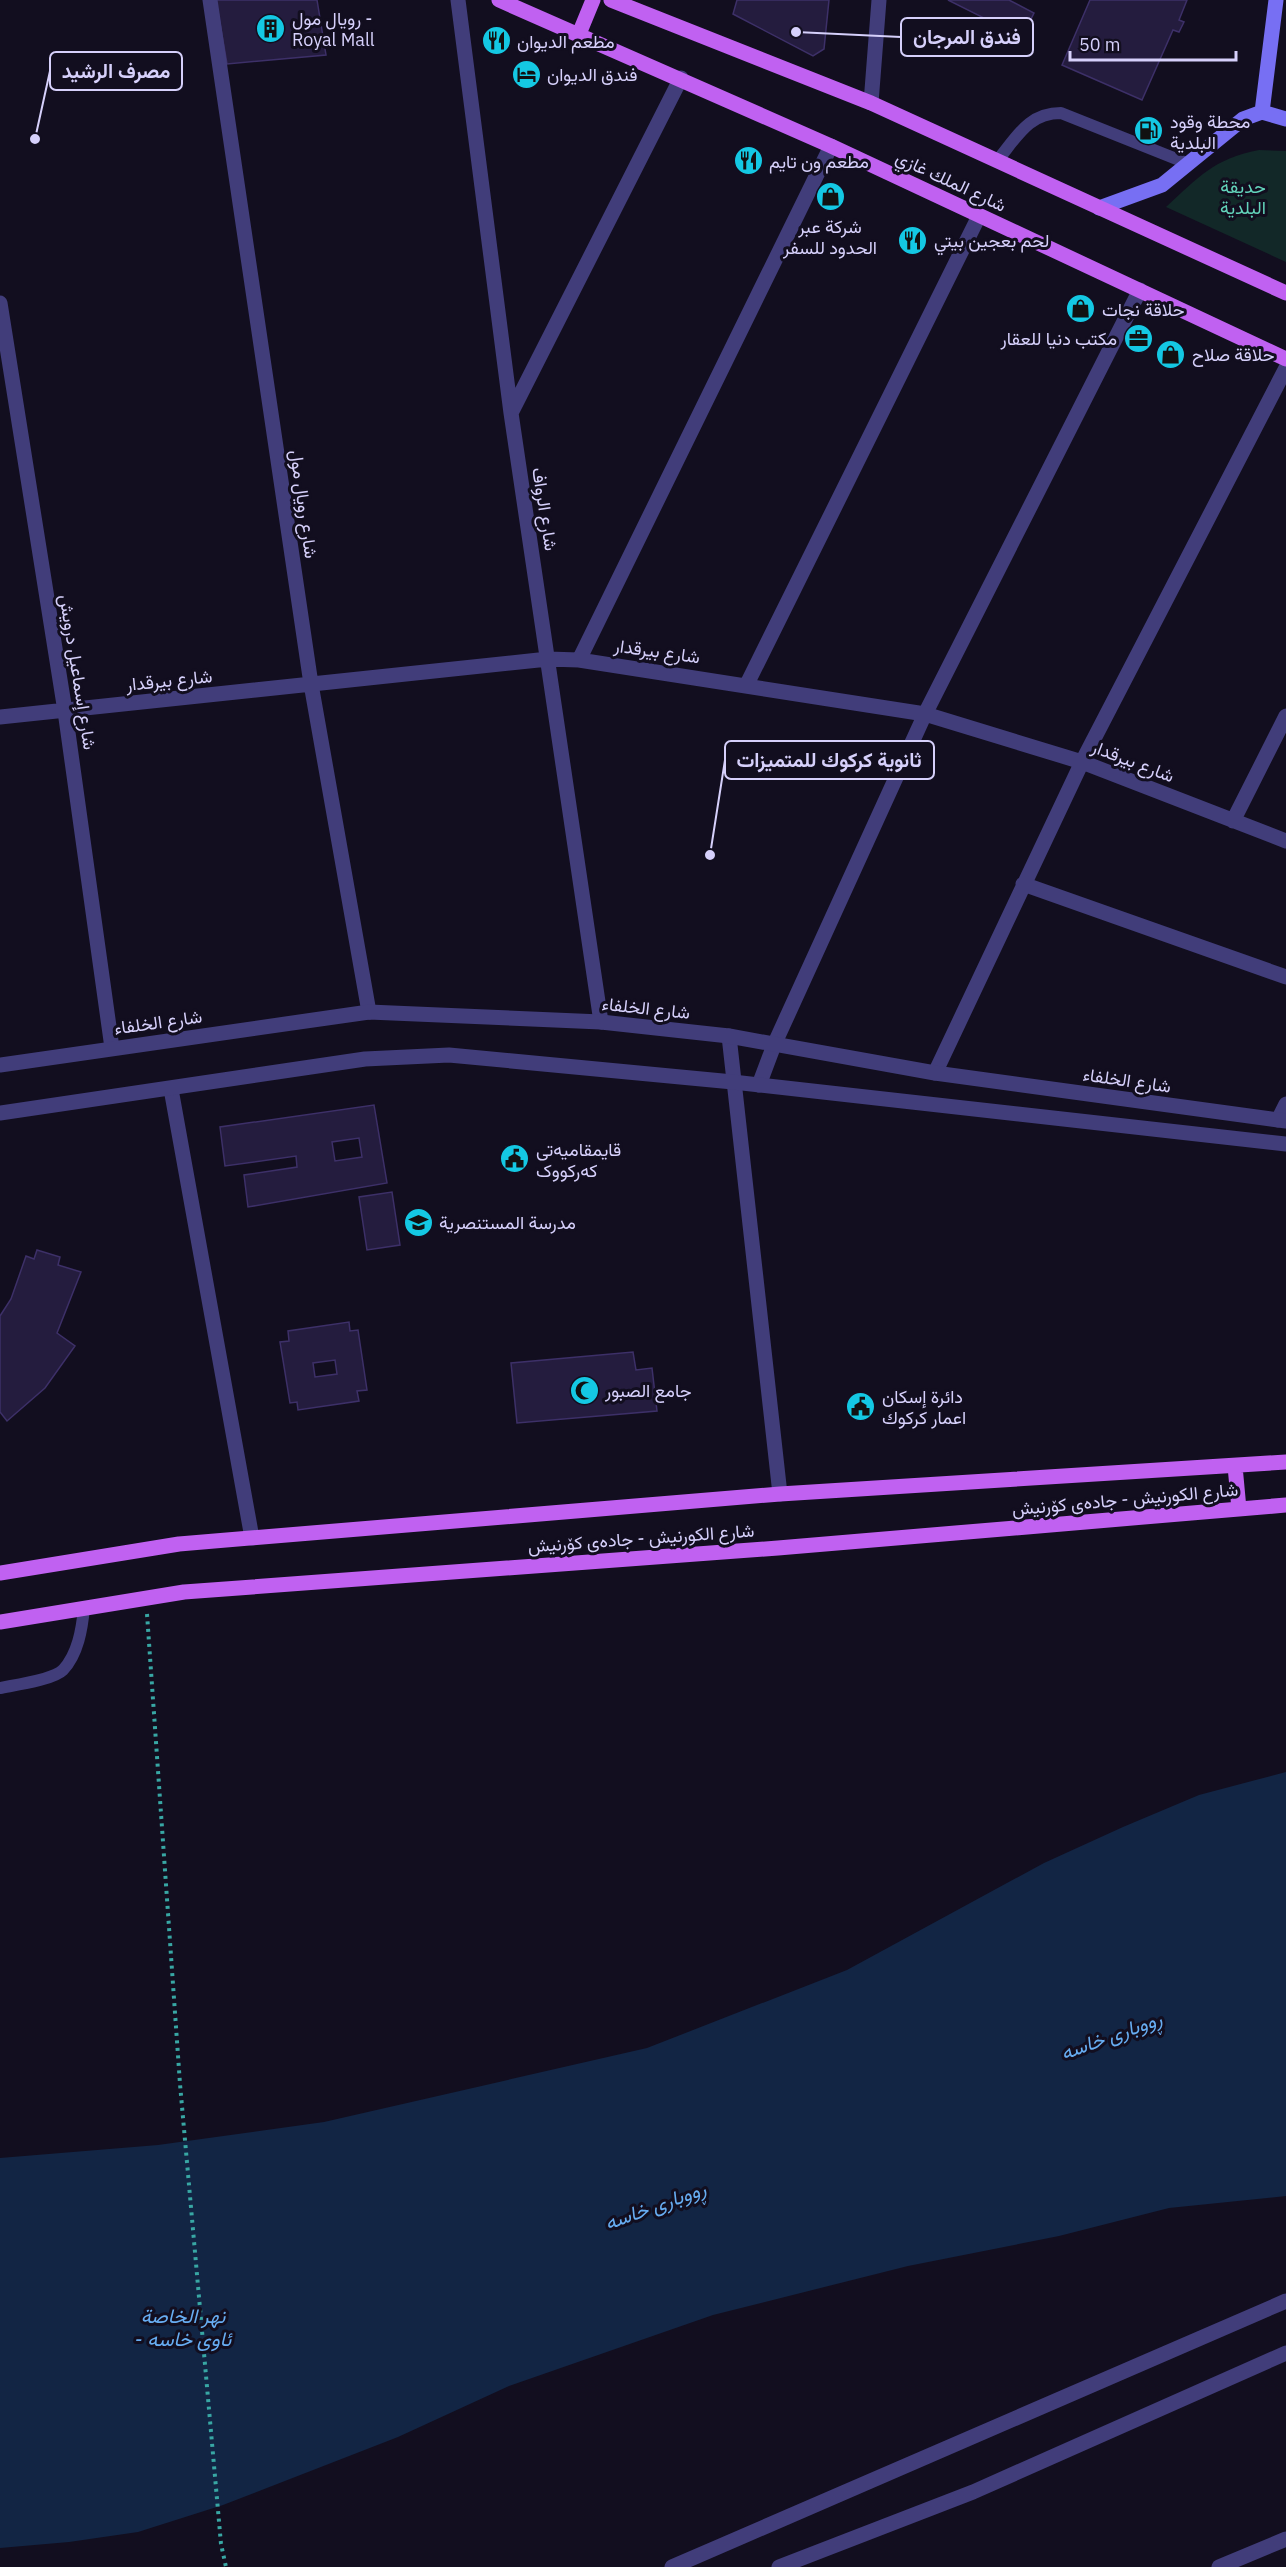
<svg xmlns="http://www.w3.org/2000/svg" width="1286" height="2567" font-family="'IBM Plex Sans',Vazirmatn,sans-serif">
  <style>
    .green { fill: #122828 }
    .water { fill: #122544 }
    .building { fill: #241c3e; stroke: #3d3068; stroke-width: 1.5; fill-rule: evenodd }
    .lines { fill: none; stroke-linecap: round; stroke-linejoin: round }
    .path { stroke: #38a7a4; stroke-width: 4; stroke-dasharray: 3 4.5; stroke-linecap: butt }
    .service { stroke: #413d7a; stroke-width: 12 }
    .minor { stroke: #413d7a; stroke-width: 15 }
    .tertiary { stroke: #413d7a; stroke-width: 15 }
    .secondary { stroke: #776ff3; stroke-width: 15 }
    .primary { stroke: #c061f1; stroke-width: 15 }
    .labels { text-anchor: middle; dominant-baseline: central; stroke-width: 6; stroke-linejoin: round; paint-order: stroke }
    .poi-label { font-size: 18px; fill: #d6d0fb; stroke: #120e1f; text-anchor: start }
    .street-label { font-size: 18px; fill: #d6d0fb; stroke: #120e1f }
    .park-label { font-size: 18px; fill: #63d4bb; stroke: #120e1f }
    .water-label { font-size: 20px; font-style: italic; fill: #67adf2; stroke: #120e1f }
    .leader { fill: none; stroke: #d6d0fb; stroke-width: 2 }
    .callout-dot { fill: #d6d0fb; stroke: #120e1f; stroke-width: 2 }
    .callout { fill: #120e1f; stroke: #d6d0fb; stroke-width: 2 }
    .callout-label { font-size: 20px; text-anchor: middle; font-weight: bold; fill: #d6d0fb }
  </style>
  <rect width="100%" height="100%" fill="#120e1f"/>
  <path class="green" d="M1259 150 1286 151V262L1166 207C1199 177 1213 159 1259 150Z"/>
  <path class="water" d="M1286 1772V2196L1169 2208 1059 2236 908 2266 713 2315 509 2386 398 2437 223 2505 138 2532 69 2542 0 2548V2158L158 2145 324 2122 647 2048 847 1970 1044 1863 1123 1827 1199 1795Z"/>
  <path class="building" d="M216 0H317L326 55 227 64Z
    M737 0H829L824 49 813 56 733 14Z
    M948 0H1009L1034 13 1022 37Z
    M1090 0H1187L1179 20 1184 22 1179 32 1173 30 1142 100 1062 65Z
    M374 1105 387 1183 248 1207 244 1175 297 1167 296 1156 225 1166 220 1127ZM359 1138 362 1157 335 1161 332 1142Z
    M392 1192 400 1245 367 1250 359 1197Z
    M37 1250 60 1257 58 1265 81 1272 57 1333 75 1346 45 1388 7 1421 0 1412V1316L11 1299 26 1256 34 1259Z
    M349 1322 350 1331 358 1330 367 1390 357 1391 359 1401 298 1410 297 1402 290 1403 280 1342 289 1341 288 1331ZM335 1360 337 1374 315 1377 313 1363Z
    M633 1352 636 1370 652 1368 657 1411 517 1423 511 1363Z"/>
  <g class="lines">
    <path class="path" d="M147 1614 180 2084 221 2544 226 2567"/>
    <path class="service" d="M997 161C1017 137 1028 113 1061 113L1189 164
      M0 1688C15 1685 53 1680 63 1670 78 1654 82 1629 84 1608"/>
    <path class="minor" d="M210 0 311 684 369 1012
      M458 0 511 413 601 1022
      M871 103 879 0
      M0 303 65 711 112 1048
      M511 413 681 78
      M579 660 831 146
      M747 684 979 216
      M0 717 548 659 579 660 925 714 1082 762 1286 841
      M1233 821 1286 716
      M1023 884 1286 977
      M729 1036 780 1494
      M935 1073 1082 762 1286 368
      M759 1085 774 1045 925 714 1140 290
      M171 1089 252 1538
      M1278 1120 1286 1104
      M1219 2567 1286 2539"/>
    <path class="tertiary" d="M0 1065 369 1012 601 1022 729 1036 935 1073 1286 1121
      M0 1113 365 1059 449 1055 733 1082 1286 1144
      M672 2567 1286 2301
      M779 2567 973 2492 1286 2353"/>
    <path class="secondary" d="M1262 112 1276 0
      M1099 208 1162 185 1243 119 1262 112 1286 119"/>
    <path class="primary" d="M499 0 831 146 1286 359
      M611 0 871 103 1286 293
      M579 34 593 0
      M1235 1466 1239 1509
      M0 1573 179 1544 780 1494 1286 1462
      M0 1622 184 1592 778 1548 1286 1505"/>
  </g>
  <defs>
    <symbol id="building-disc" viewBox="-11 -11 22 22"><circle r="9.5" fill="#14c8e3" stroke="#120e1f"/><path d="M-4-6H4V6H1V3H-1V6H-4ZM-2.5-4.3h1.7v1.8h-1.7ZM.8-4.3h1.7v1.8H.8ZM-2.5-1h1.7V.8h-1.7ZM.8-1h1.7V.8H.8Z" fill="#111"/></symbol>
    <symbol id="restaurant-disc" viewBox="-11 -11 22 22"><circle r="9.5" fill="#14c8e3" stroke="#120e1f"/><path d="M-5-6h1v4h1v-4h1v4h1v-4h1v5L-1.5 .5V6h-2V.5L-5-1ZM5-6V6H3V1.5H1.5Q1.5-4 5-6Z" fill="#111"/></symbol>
    <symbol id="hotel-disc" viewBox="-11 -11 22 22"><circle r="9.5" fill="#14c8e3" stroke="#120e1f"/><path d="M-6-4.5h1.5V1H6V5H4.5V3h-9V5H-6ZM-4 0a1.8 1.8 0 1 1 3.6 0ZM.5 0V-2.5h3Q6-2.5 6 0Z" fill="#111"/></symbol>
    <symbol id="fuel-disc" viewBox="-11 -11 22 22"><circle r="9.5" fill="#14c8e3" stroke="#120e1f"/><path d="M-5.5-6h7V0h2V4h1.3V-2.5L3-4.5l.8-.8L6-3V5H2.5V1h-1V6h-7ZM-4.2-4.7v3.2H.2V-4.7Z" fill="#111"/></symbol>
    <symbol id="shop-disc" viewBox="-11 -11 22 22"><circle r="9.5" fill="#14c8e3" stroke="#120e1f"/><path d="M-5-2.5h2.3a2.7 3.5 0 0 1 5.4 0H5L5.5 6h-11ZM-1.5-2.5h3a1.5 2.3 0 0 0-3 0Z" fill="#111"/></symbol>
    <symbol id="office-disc" viewBox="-11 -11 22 22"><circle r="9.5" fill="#14c8e3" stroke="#120e1f"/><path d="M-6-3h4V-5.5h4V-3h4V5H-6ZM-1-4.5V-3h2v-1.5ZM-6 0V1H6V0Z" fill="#111"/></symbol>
    <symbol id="civic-disc" viewBox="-11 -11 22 22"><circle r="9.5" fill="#14c8e3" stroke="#120e1f"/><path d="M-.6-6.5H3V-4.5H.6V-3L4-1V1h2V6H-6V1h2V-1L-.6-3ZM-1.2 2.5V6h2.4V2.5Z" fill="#111"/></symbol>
    <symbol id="school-disc" viewBox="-11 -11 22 22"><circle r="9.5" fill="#14c8e3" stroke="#120e1f"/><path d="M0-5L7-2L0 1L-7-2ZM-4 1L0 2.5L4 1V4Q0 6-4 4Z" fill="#111"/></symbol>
    <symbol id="mosque-disc" viewBox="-11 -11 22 22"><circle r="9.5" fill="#14c8e3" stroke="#120e1f"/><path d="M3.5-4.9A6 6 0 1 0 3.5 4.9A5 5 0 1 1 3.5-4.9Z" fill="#111"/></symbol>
  </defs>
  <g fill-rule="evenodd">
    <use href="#building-disc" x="254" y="12" width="33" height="33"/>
    <use href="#restaurant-disc" x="480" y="24" width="33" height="33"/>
    <use href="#hotel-disc" x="510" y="58" width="33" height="33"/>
    <use href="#fuel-disc" x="1132" y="114" width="33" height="33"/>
    <use href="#restaurant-disc" x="732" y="144" width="33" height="33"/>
    <use href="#shop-disc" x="814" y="180" width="33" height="33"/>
    <use href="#restaurant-disc" x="896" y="224" width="33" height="33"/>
    <use href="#shop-disc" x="1064" y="292" width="33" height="33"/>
    <use href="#office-disc" x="1122" y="322" width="33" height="33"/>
    <use href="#shop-disc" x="1154" y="338" width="33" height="33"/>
    <use href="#civic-disc" x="498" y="1142" width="33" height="33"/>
    <use href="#school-disc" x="402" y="1206" width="33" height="33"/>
    <use href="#mosque-disc" x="568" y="1374" width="33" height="33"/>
    <use href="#civic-disc" x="844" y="1390" width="33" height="33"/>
  </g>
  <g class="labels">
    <g class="poi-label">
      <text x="292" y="18">رويال مول -<tspan x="292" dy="21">Royal Mall</tspan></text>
      <text x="517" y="41">مطعم الديوان</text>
      <text x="547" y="74">فندق الديوان</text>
      <text x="1170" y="121">محطة وقود<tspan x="1170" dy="21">البلدية</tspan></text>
      <text x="769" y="161">مطعم ون تايم</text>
      <text x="830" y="226" text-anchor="middle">شركة عبر<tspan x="830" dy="21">الحدود للسفر</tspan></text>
      <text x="934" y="240">لحم بعجين بيتي</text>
      <text x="1102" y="309">حلاقة نجات</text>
      <text x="1117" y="338" text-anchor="end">مكتب دنيا للعقار</text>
      <text x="1192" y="354">حلاقة صلاح</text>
      <text x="536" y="1149">قایمقامیەتی<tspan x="536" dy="21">کەرکووک</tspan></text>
      <text x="439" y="1222">مدرسة المستنصرية</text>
      <text x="605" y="1390">جامع الصبور</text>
      <text x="882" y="1396">دائرة إسكان<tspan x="882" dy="21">اعمار كركوك</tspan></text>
    </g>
    <g class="street-label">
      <text transform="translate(951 181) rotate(25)">شارع الملك غازي</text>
      <text transform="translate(304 504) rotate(82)">شارع رويال مول</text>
      <text transform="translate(545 509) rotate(81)">شارع الرواف</text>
      <text transform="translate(657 651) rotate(8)">شارع بيرقدار</text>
      <text transform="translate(78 672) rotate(81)">شارع إسماعيل درويش</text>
      <text transform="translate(169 680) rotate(-6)">شارع بيرقدار</text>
      <text transform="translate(1133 761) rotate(21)">شارع بيرقدار</text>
      <text transform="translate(646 1008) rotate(6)">شارع الخلفاء</text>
      <text transform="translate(158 1022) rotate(-8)">شارع الخلفاء</text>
      <text transform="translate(1127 1080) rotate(8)">شارع الخلفاء</text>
      <text transform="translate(1125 1499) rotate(-5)">شارع الكورنيش - جادەی کۆرنیش</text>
      <text transform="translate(641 1538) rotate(-4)">شارع الكورنيش - جادەی کۆرنیش</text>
    </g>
    <g class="park-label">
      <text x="1243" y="186">حديقة<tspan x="1243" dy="21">البلدية</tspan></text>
    </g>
    <g class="water-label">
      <text transform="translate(1111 2035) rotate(-20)">ڕووباری خاسە</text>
      <text transform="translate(655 2205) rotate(-20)">ڕووباری خاسە</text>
      <text x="183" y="2315">نهر الخاصة<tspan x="183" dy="23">- ئاوی خاسە</tspan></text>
    </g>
  </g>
  <path class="leader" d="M796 32L901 37M35 139L50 71M710 855L725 760"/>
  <g class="callout-dot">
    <circle cx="796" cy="32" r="6"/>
    <circle cx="35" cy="139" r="6"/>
    <circle cx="710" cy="855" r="6"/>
  </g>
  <g class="callout">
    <rect x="901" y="18" width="132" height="38" rx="6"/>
    <rect x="50" y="52" width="132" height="38" rx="6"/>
    <rect x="725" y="741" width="209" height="38" rx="6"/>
  </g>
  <g class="callout-label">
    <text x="967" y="44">فندق المرجان</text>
    <text x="116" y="78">مصرف الرشيد</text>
    <text x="829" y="767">ثانوية كركوك للمتميزات</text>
  </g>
  <path d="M1070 51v9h166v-9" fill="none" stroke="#d6d0fb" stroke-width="3"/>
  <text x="1079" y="51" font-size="18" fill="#d6d0fb" stroke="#120e1f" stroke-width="4.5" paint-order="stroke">50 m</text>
</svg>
